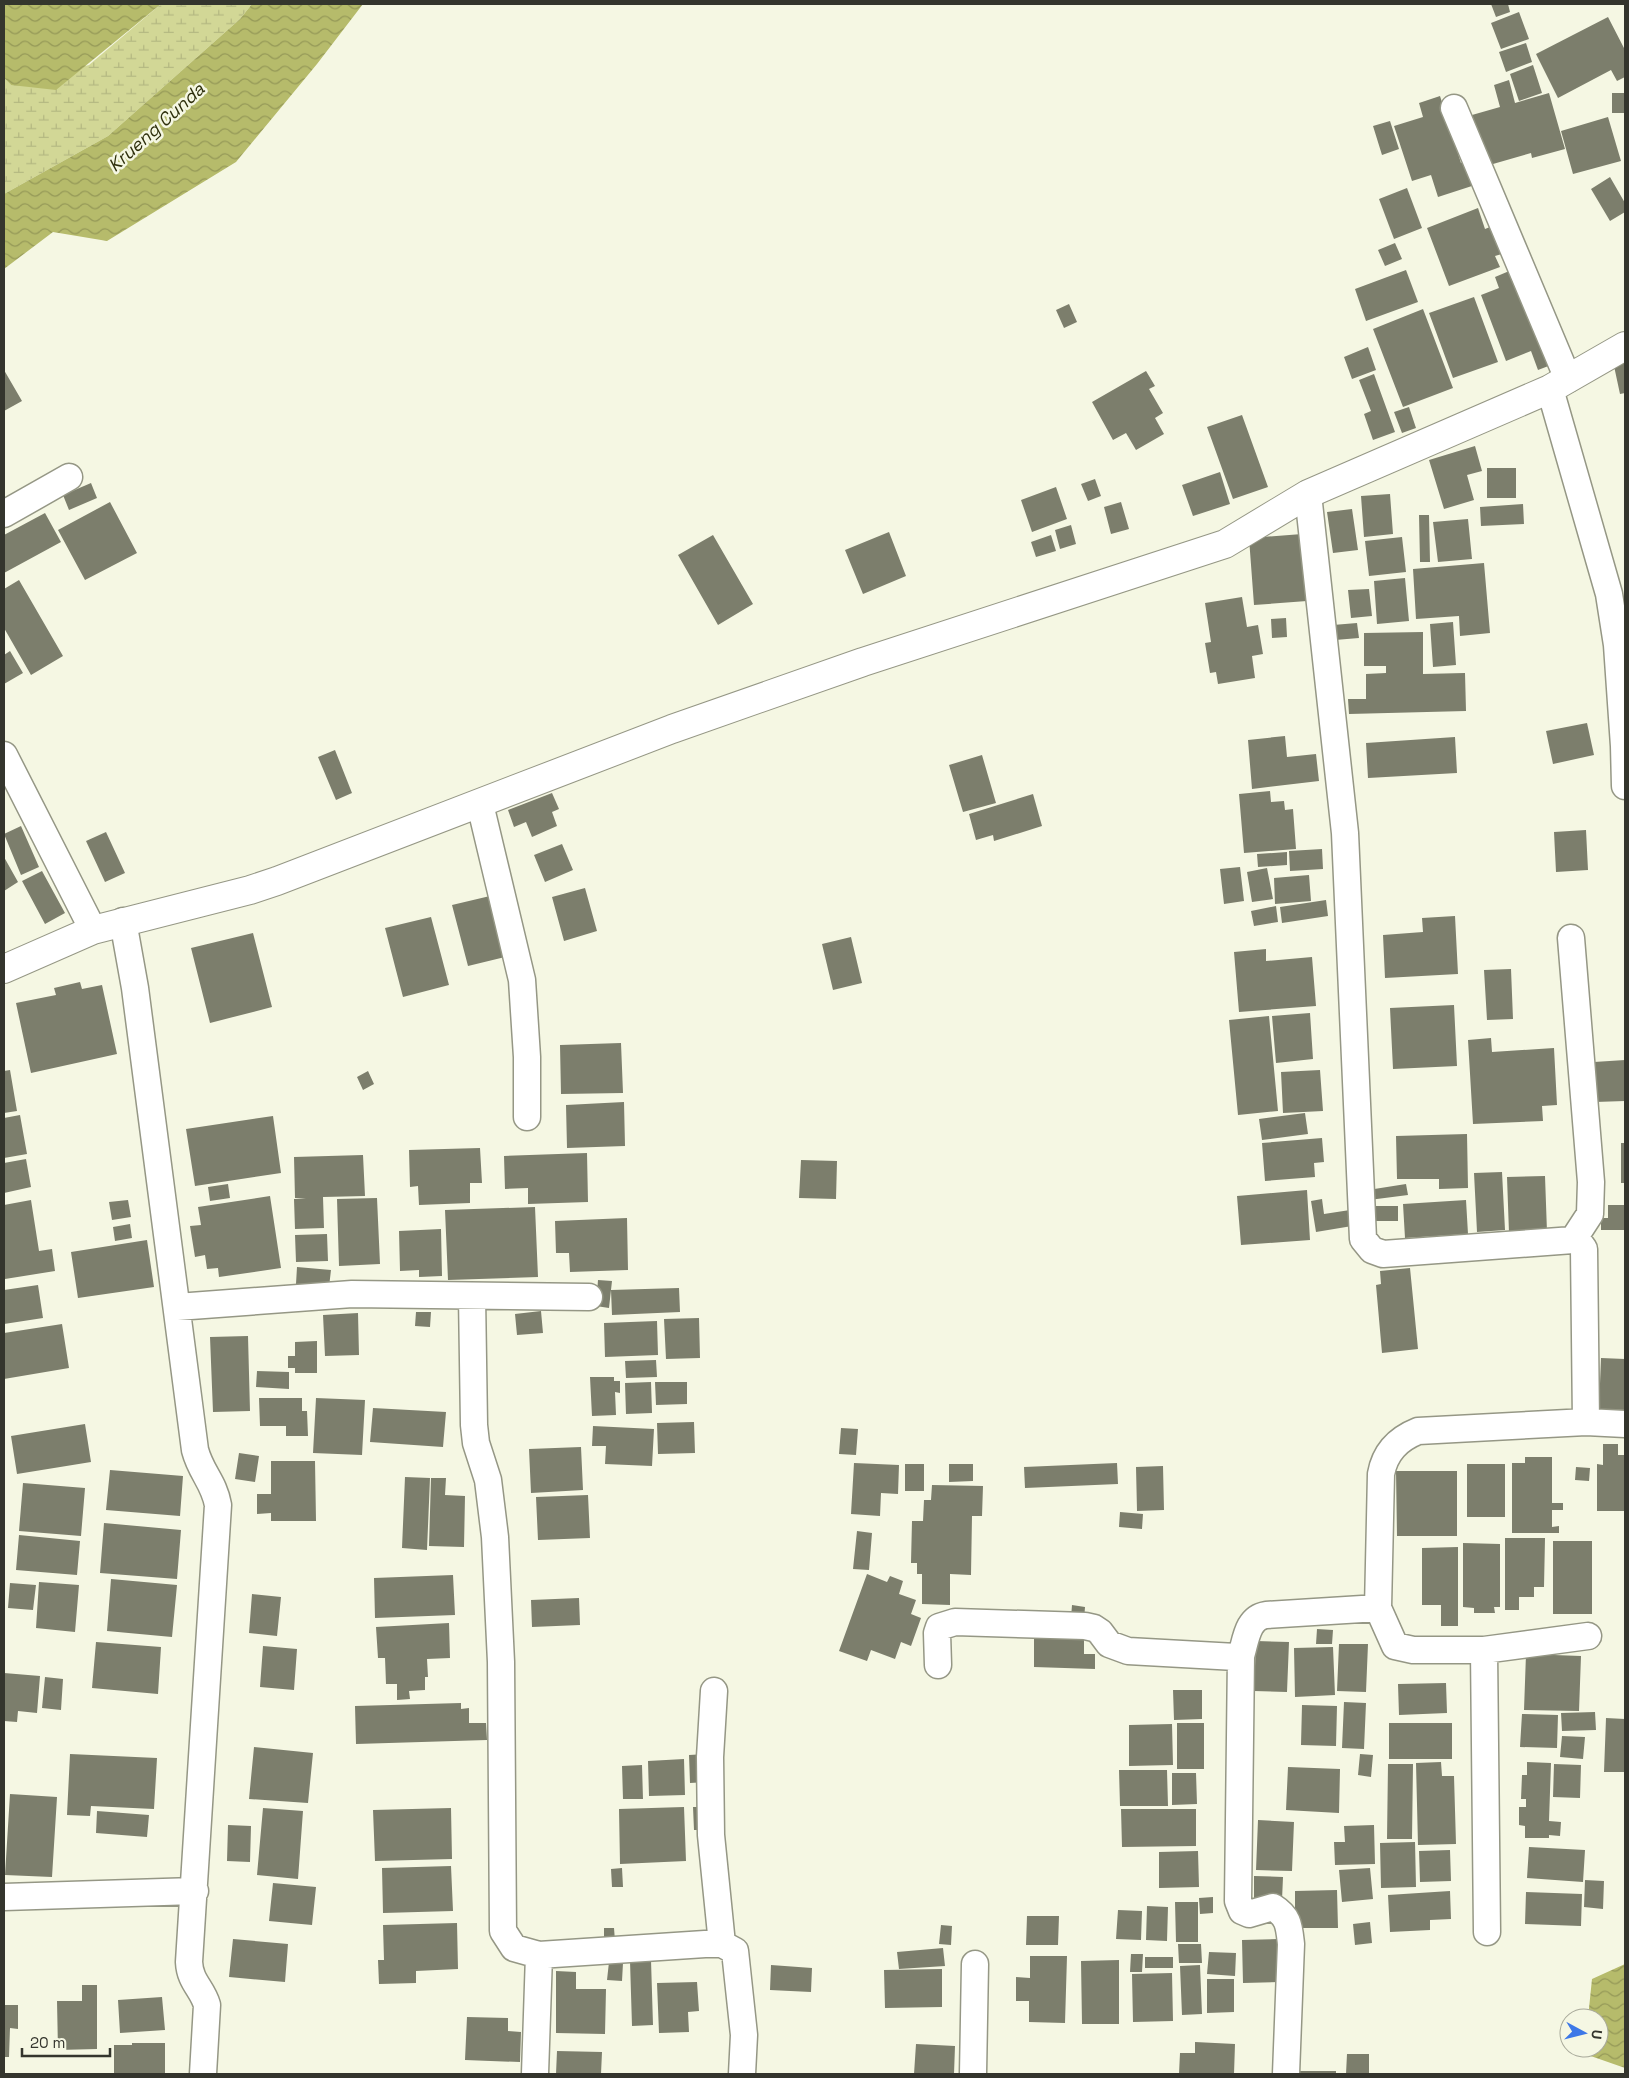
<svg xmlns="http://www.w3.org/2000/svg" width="1629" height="2078" font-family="'Space Grotesk',sans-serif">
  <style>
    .wetland { fill: url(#wetland-marsh) }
    .water { fill: url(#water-waves) }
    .building { fill: #7c7e6c }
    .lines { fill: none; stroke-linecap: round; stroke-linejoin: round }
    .street-casing { stroke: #959785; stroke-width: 29 }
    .secondary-casing { stroke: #959785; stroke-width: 30 }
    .street { stroke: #fff; stroke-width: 26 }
    .secondary { stroke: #fff; stroke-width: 28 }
    .labels { text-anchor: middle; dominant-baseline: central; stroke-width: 5; stroke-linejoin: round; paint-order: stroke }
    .water-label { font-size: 18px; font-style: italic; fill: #2e2f0c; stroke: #f5f7e3 }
  </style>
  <defs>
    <pattern id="wetland-marsh" width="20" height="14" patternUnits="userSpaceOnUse" patternTransform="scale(1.25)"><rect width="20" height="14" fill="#d2d796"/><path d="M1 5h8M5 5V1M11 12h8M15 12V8" fill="none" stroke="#b5b982"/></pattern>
    <pattern id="water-waves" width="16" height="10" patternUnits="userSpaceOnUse" patternTransform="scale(1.25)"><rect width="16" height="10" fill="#b6bb6b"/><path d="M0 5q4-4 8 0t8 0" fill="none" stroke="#959958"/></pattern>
  </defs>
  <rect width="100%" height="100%" fill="#f5f7e3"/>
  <path class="wetland" d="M161 4H252L240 19 108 136 4 194V78L11 85 89 65Z"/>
  <path class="water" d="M4 4H161L56 90 11 85 4 78Z
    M252 4H363L317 64 236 162 107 241 53 232 4 269V194L108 136 240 19Z
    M1625 1964V2068L1585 2054V2048H1599V2018H1588L1592 1979Z"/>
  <path class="building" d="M1491 4H1508L1510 12 1496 17Z
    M1519 12 1529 39 1501 49 1491 23Z
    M1608 17 1625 50V77L1617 81 1611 70 1558 98 1536 54Z
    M1526 43 1532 62 1506 72 1499 52Z
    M1533 65 1542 93 1519 101 1510 74Z
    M1509 80 1515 103 1549 93 1565 149 1532 158 1531 153 1486 166 1472 115 1500 107 1494 85Z
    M1612 93H1625V113H1612Z
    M1440 96 1461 163 1467 161 1475 185 1438 197 1431 175 1412 181 1394 126 1423 117 1419 103Z
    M1608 117 1621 161 1573 174 1561 131Z
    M1390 121 1399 149 1382 155 1373 126Z
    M1610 177 1625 203V212L1610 221 1591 189Z
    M1407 188 1422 228 1394 239 1379 199Z
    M1478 208 1485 229 1495 225 1505 253 1495 256 1500 267 1449 286 1427 228Z
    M1395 243 1402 259 1385 266 1378 250Z
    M1514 269 1551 365 1538 370 1531 351 1506 361 1481 295 1499 288 1495 277Z
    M1406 270 1418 302 1366 321 1355 289Z
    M1474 297 1498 362 1453 378 1429 313Z
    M1069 304 1077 322 1064 328 1056 310Z
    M1423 309 1453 388 1403 407 1373 329Z
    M1368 347 1376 370 1352 379 1344 357Z
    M1625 363V393L1620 394 1614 366Z
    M4 370 22 401 4 411Z
    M1146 371 1155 386 1149 389 1163 413 1155 418 1164 434 1136 450 1126 433 1113 440 1092 402Z
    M1374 374 1395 432 1373 440 1364 414 1371 411 1359 380Z
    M1409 407 1416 428 1402 433 1394 412Z
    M1242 415 1268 487 1233 499 1207 427Z
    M1475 446 1482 471 1467 475 1474 500 1444 509 1429 460Z
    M1487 468H1516V498H1487Z
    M1220 472 1230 504 1193 516 1182 485Z
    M1095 479 1101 496 1088 501 1081 484Z
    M91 483 97 498 69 510 63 495Z
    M1056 487 1067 519 1032 532 1021 500Z
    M1390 494 1393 534 1364 537 1361 496Z
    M110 502 137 553 85 580 58 530Z
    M1121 502 1129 529 1111 534 1104 507Z
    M1523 504 1524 524 1481 526 1480 507Z
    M1352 509 1358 550 1333 553 1327 512Z
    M45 513 61 542 4 573V535Z
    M1419 515H1429L1430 562H1420Z
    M1468 519 1472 559 1438 562 1433 522Z
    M1071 525 1076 544 1060 549 1055 530Z
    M889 532 906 576 863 594 845 550Z
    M1302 534 1307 601 1254 605 1249 538Z
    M713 535 753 604 718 625 678 555Z
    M1051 535 1056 551 1036 557 1031 542Z
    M1402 537 1406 572 1369 576 1365 541Z
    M1484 563 1490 633 1460 636 1459 616 1416 619 1413 569Z
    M1405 578 1409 621 1377 624 1374 581Z
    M19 580 63 656 31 675 4 628V589Z
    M1369 589 1372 616 1351 618 1348 590Z
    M1242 597 1247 627 1258 625 1263 654 1252 656 1255 678 1218 684 1216 672 1210 673 1205 643 1211 642 1205 603Z
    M1286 618 1287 637 1272 638 1271 619Z
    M1453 622 1456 665 1433 667 1430 624Z
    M1357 623 1359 638 1335 640 1333 625Z
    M1423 632V674L1465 673 1466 711 1349 714 1348 699H1366V674L1386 673V666H1364V633Z
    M10 651 23 673 4 684V655Z
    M1587 723 1594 755 1553 764 1546 731Z
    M1285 736 1287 757 1316 754 1319 781 1252 789 1248 740Z
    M1455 737 1457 773 1368 778 1366 743Z
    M335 750 352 793 336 800 318 757Z
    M982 755 996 803 963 812 949 765Z
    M1270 791 1271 802 1284 801 1285 810 1293 809 1296 849 1244 853 1239 794Z
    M552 793 559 809 552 812 557 826 532 837 526 822 514 827 508 810Z
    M1033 794 1042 826 994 841 993 835 976 840 969 814Z
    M21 826 39 867 21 875 4 834Z
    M1586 830 1588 870 1556 872 1554 832Z
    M106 832 125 873 105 882 86 841Z
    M562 844 573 870 545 882 534 855Z
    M1322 849 1323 869 1290 871 1289 851Z
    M1287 852V865L1258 867 1257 854Z
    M4 857 18 882 4 891Z
    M1240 867 1244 901 1224 904 1220 869Z
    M1267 868 1273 899 1252 902 1247 872Z
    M42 871 65 913 45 924 22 881Z
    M1309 875 1311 901 1275 904 1274 878Z
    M585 888 597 931 564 941 552 897Z
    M490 896 505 957 468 966 452 905Z
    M1326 900 1328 916 1282 923 1280 907Z
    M1276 906 1278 922 1254 926 1251 911Z
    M1455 916 1458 974 1385 978 1383 935 1423 932 1422 918Z
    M431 917 449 985 403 997 385 928Z
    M253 933 272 1007 210 1023 191 948Z
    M851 937 862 983 833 990 822 944Z
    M1266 949V961L1312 957 1316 1006 1239 1012 1234 952Z
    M1511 969 1513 1019 1487 1020 1484 970Z
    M80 982 82 989 102 985 117 1054 31 1073 16 1003 56 995 54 988Z
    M1454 1005 1457 1066 1393 1069 1390 1008Z
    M1310 1013 1313 1059 1276 1063 1272 1016Z
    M1269 1016 1278 1111 1238 1115 1229 1020Z
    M1491 1038 1492 1052 1554 1048 1557 1105 1542 1106 1543 1121 1473 1124 1468 1040Z
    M621 1043 623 1093 561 1094 560 1045Z
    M1625 1060V1101L1595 1102 1594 1062Z
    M10 1070 17 1111 4 1113V1071Z
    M1320 1070 1323 1111 1283 1113 1281 1072Z
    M368 1071 374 1084 363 1090 357 1077Z
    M624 1102 625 1146 567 1148 566 1105Z
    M1305 1113 1308 1134 1262 1140 1259 1119Z
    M20 1115 27 1154 4 1158V1118Z
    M273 1116 281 1173 195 1186 186 1129Z
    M1467 1134 1468 1188 1439 1189V1179H1397L1396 1136Z
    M1322 1138 1324 1162 1314 1163 1315 1177 1265 1181 1262 1143Z
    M1621 1143H1625V1183H1621Z
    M480 1148 482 1183H470V1203L419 1205 418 1186 410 1187 409 1150Z
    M587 1153 588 1202 528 1204V1188L505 1189 504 1156Z
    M363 1155 365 1196 323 1197 324 1228 295 1229 294 1199H306L295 1198 294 1157Z
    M26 1159 31 1187 4 1193V1163Z
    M801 1160 837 1161 836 1199 799 1198Z
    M1502 1172 1505 1230 1477 1232 1474 1173Z
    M1545 1176 1547 1232 1509 1233 1507 1177Z
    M228 1184 230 1198 210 1201 208 1187Z
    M1406 1184 1408 1195 1369 1200 1368 1190Z
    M1307 1190 1310 1240 1241 1245 1237 1196Z
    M270 1196 281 1268 219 1277 218 1268 207 1269 205 1255 195 1257 190 1226 201 1225 198 1207Z
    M377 1198 380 1264 339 1266 337 1199Z
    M1322 1199 1324 1214 1350 1210 1352 1226 1316 1232 1311 1201Z
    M31 1200 39 1251 52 1249 55 1271 5 1279 4 1205Z
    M128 1200 131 1217 112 1220 109 1202Z
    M1466 1200 1468 1234 1405 1238 1403 1204Z
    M1608 1205H1625V1230H1601V1218H1608Z
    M1371 1206H1398V1221H1371Z
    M535 1207 538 1277 448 1280 445 1210Z
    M627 1218 628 1270 570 1272 569 1253H556L555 1221Z
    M130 1224 132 1238 115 1241 113 1227Z
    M441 1229 442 1276 419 1277V1270L400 1271 399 1231Z
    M327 1234 328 1261 296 1262 295 1235Z
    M147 1240 154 1287 78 1298 71 1252Z
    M297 1267 331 1270 329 1287 296 1284Z
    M1410 1268 1418 1349 1382 1353 1376 1285 1381 1284 1380 1271Z
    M598 1280 612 1281 609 1308 596 1306Z
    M38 1285 43 1318 4 1324V1290Z
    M679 1288 680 1312 612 1315 611 1290Z
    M541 1311 543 1333 517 1335 515 1314Z
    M416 1312H431L430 1327 415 1326Z
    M358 1313 359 1355 325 1356 323 1315Z
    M699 1318 700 1358 666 1359 664 1319Z
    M657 1321 658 1355 605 1357 604 1323Z
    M62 1324 69 1368 4 1379V1333Z
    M248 1336 250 1411 213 1412 210 1337Z
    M317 1341V1373H295V1368H288V1356H295V1342Z
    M1601 1358 1625 1359V1410L1599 1409Z
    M656 1360 657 1377 626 1378 625 1361Z
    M257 1371 289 1372V1389L256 1387Z
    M590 1377H614V1381H620V1393L615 1392 616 1415 592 1416Z
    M651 1382 652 1413 626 1414 625 1383Z
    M655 1382H687V1404L656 1405Z
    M259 1398H302V1411H307L308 1436H286V1426H260Z
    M316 1398 365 1400 362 1455 313 1453Z
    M373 1408 446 1412 443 1447 370 1442Z
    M694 1422 695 1453 658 1454 657 1423Z
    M85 1424 91 1462 17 1474 11 1436Z
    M593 1426 654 1429 652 1466 605 1464 606 1446H592Z
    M841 1428 858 1429 856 1455 839 1454Z
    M1603 1444H1618V1455H1625V1511H1597V1464L1603 1465Z
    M581 1447 583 1490 531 1493 529 1449Z
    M239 1453 259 1456 255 1482 235 1479Z
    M1525 1457H1552V1503H1563V1510H1552V1527L1559 1526V1533H1512V1463H1525Z
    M271 1461H315L316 1521H271V1513L257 1514V1494H271Z
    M854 1463 899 1465 898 1494 881 1493 880 1516 851 1514Z
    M1117 1463 1118 1484 1025 1488 1024 1467Z
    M905 1464H924V1491H905Z
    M949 1464H973V1481L949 1482Z
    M1467 1464H1505V1517H1467Z
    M1163 1466 1164 1510 1137 1511 1136 1467Z
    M1576 1467 1590 1468 1589 1481 1575 1480Z
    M110 1470 183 1476 180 1516 106 1510Z
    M1396 1471H1457V1536H1397Z
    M405 1477 430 1478 427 1550 402 1548Z
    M431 1478H446L445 1495 465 1496 464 1547 429 1546Z
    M23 1483 85 1488 81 1536 19 1531Z
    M932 1485 983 1486 982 1516H972L971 1575 950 1574V1605L922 1604V1574H917V1563H911L912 1521H923L924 1500H931Z
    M588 1495 590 1538 538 1540 536 1497Z
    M1120 1512 1143 1514 1142 1529 1119 1527Z
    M104 1523 181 1530 177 1579 100 1573Z
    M857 1531 872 1533 869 1570 853 1569Z
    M19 1535 80 1541 77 1575 16 1570Z
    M1505 1538H1545L1544 1587H1534V1597H1519V1610H1505Z
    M1553 1541H1592V1614H1553Z
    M1463 1543 1500 1544V1607H1494L1495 1613H1474V1608L1463 1607Z
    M1458 1547V1626H1441V1605H1422V1548Z
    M867 1574 887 1582 890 1576 903 1581 899 1594 916 1600 911 1614 921 1618 911 1646 901 1642 895 1659 871 1650 867 1661 839 1651Z
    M453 1575 455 1615 375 1618 374 1578Z
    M111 1579 177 1585 172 1637 107 1631Z
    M39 1582 79 1585 75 1632 36 1628Z
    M10 1583 36 1585 33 1610 8 1608Z
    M252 1594 281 1597 277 1636 249 1633Z
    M579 1598 580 1625 532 1627 531 1600Z
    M1072 1605 1085 1607 1084 1620 1071 1618Z
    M449 1623 450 1658 427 1659 428 1677H425V1690L409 1691 410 1699 397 1700V1684H386L385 1658H378L376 1627Z
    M1317 1629 1333 1630 1332 1644H1316Z
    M1034 1638 1084 1639V1654H1095V1669L1034 1667Z
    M1256 1641 1289 1642 1287 1692 1254 1691Z
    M96 1642 161 1647 158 1694 92 1688Z
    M1339 1644H1368L1366 1692 1337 1691Z
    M263 1646 297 1649 294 1690 260 1687Z
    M1333 1647 1335 1695 1295 1697 1294 1648Z
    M1526 1654 1581 1656 1579 1711 1524 1710Z
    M4 1673 40 1676 37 1713 18 1711 17 1722 4 1721Z
    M45 1677 63 1679 61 1710 42 1708Z
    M1446 1683 1447 1713 1399 1715 1398 1684Z
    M1173 1690H1202V1719L1174 1720Z
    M1344 1702 1366 1703 1364 1749 1342 1748Z
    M461 1703V1709L469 1708V1723H486L487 1740 356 1744 355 1706Z
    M1302 1705 1337 1706 1336 1746 1301 1745Z
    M1595 1712 1596 1730 1562 1731 1561 1713Z
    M1522 1714 1558 1715 1557 1748 1520 1747Z
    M1606 1718 1625 1719V1772H1604Z
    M1177 1723H1204V1769H1177Z
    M1389 1723H1452V1759H1389Z
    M1172 1724 1173 1765 1129 1766V1725Z
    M1562 1736 1585 1737 1583 1759 1560 1757Z
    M254 1747 313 1753 308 1803 249 1799Z
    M70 1754 157 1758 154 1809 91 1806 90 1816 67 1815Z
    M706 1754 707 1782 690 1783 689 1755Z
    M1360 1754 1373 1755 1371 1777 1358 1775Z
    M684 1759 685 1795 649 1796 648 1761Z
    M1441 1762 1442 1776H1454L1456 1844 1418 1845 1416 1763Z
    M1527 1762 1551 1763 1549 1821 1561 1822 1560 1836 1549 1835V1838H1525V1826L1519 1825V1807H1526V1799H1521L1522 1775H1527Z
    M1388 1764H1413L1412 1839H1387Z
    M1554 1764 1581 1765 1580 1798 1553 1797Z
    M642 1765 643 1799H623L622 1766Z
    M1288 1767 1340 1769 1339 1813 1286 1810Z
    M1119 1770H1167L1168 1806H1120Z
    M1172 1773H1196L1197 1804 1172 1805Z
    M10 1794 57 1797 52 1877 5 1875Z
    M684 1807 686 1861 620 1864 619 1809Z
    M693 1807H704L705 1830H694Z
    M263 1808 303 1811 298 1879 257 1875Z
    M451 1808 452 1859 375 1861 373 1810Z
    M1121 1809H1196V1846L1122 1847Z
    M97 1811 149 1815 147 1837 96 1833Z
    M1258 1820 1294 1822 1292 1871 1256 1870Z
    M228 1825 251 1826 250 1862 227 1861Z
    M1374 1825 1375 1864 1335 1865 1334 1842H1345L1344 1826Z
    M1415 1842 1416 1887 1381 1888 1380 1843Z
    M1529 1847 1585 1850 1583 1882 1527 1878Z
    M1450 1850 1451 1881 1420 1882 1419 1851Z
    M1198 1851 1199 1887 1159 1888V1852Z
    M451 1866 453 1911 383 1913 382 1868Z
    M622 1868 623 1887H612L611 1869Z
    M1370 1868 1373 1899 1342 1902 1339 1870Z
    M1254 1876 1283 1877 1282 1900 1254 1899Z
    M1585 1880 1604 1881 1603 1909 1584 1907Z
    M273 1883 316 1887 312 1925 269 1921Z
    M1337 1890 1338 1928H1295V1891Z
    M1450 1891 1451 1919 1430 1920V1930L1390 1932 1388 1895Z
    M1526 1892 1582 1894 1581 1926 1525 1924Z
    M1213 1897V1913L1200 1914 1199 1898Z
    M1175 1902H1198V1942H1176Z
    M1147 1906 1168 1907 1167 1941 1146 1940Z
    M1118 1910 1142 1911 1141 1940 1116 1939Z
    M1027 1916H1059L1058 1945H1026Z
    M1370 1922 1372 1943 1355 1945 1353 1924Z
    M457 1923 458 1969 416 1971V1983L379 1984 378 1960H384L383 1925Z
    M941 1925 952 1926 951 1945 939 1944Z
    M604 1928H614L615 1941H604Z
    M233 1939 288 1944 285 1982 229 1977Z
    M1279 1939 1281 1982 1243 1983 1242 1940Z
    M1178 1944H1201L1202 1963H1179Z
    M943 1948 945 1966 899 1969 897 1952Z
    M1209 1952 1236 1953 1235 1976 1207 1974Z
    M1131 1954H1143L1142 1972H1130Z
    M1030 1956H1067L1065 2023 1029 2022V2001H1016V1977L1030 1978Z
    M1145 1957H1173V1968H1145Z
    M651 1960 653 2025 632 2026 630 1961Z
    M1119 1960V2024H1082L1081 1961Z
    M609 1962 623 1963 622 1981 607 1980Z
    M771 1965 812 1968 811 1992 770 1990Z
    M1200 1965 1202 2014 1182 2015 1180 1966Z
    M942 1969V2007L885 2008 884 1970Z
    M556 1971 576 1972V1989H606L605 2034 556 2033Z
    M1172 1973 1173 2021 1133 2022 1132 1974Z
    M1207 1979H1234V2012L1207 2013Z
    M697 1982 699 2011 688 2012 689 2032 659 2033 657 1983Z
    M82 1985H97V2049L58 2050 57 2001H82Z
    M162 1997 165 2030 120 2033 118 2000Z
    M4 2005H18V2029L10 2028 9 2057H4Z
    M467 2017 508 2018V2031L521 2032 520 2062 465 2060Z
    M1195 2042 1235 2044 1234 2074H1179L1180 2053H1195Z
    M132 2043H165V2074H114V2045H132Z
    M916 2044 955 2046 954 2074H914Z
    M557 2051 602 2052 601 2074H556Z
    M1347 2054H1369V2074H1346Z
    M1298 2071H1336V2074H1298Z"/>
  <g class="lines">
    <defs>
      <path id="street" d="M1454 108 1568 379
        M1550 389 1609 594 1617 645 1624 746 1625 786
        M4 514 69 477
        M4 755 93 930
        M480 804 522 980 527 1057V1117
        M123 921 135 988 195 1450C201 1473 214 1482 218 1505L189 1962C190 1982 202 1988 207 2005L203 2074
        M1571 938 1591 1182 1590 1214 1573 1240
        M472 1296 474 1425 476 1443 488 1480 495 1537 501 1662 503 1931 514 1948 539 1955 705 1944H722L735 1951 744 2035 742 2074
        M177 1307 352 1294 589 1297
        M1586 1422 1625 1424
        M1378 1608 1395 1646 1413 1650H1484L1588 1636
        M1484 1650 1487 1932
        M938 1665 937 1633 939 1627 955 1622 1085 1626 1094 1628 1100 1632 1109 1644 1128 1651 1236 1657 1241 1656
        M714 1691 710 1757 711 1835 722 1944
        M4 1897 195 1891
        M535 2074 539 1955
        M973 2074 975 1964
        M1286 2074 1291 1944C1289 1926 1289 1917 1273 1907L1249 1914 1242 1911 1238 1901 1241 1656C1246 1640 1247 1618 1266 1615L1378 1608 1381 1474C1385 1452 1398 1439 1418 1431L1586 1422 1584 1249 1579 1242 1573 1240 1383 1254 1372 1250 1363 1239 1345 833 1308 494"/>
      <path id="secondary" d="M4 969 93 930 250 890 277 881 672 729 863 662 1225 544 1308 494 1550 389 1625 346"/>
    </defs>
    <use href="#street" class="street-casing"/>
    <use href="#secondary" class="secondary-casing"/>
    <use href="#street" class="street"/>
    <use href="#secondary" class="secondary"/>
  </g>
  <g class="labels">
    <g class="water-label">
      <text transform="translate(156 127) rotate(-42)">Krueng Cunda</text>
    </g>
  </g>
  <rect width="1629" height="2078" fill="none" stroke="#34352d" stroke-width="10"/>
  <g transform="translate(1584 2033) rotate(97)"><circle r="24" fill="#f5f7e3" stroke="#a8a99a"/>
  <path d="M0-4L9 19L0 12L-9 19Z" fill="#3d78e7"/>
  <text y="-8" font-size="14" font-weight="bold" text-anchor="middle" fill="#34352d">U</text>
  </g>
  <path d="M22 2048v8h88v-8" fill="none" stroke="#34352d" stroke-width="2.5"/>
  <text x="30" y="2048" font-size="15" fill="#34352d" stroke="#f5f7e3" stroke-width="4" paint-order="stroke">20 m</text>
</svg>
